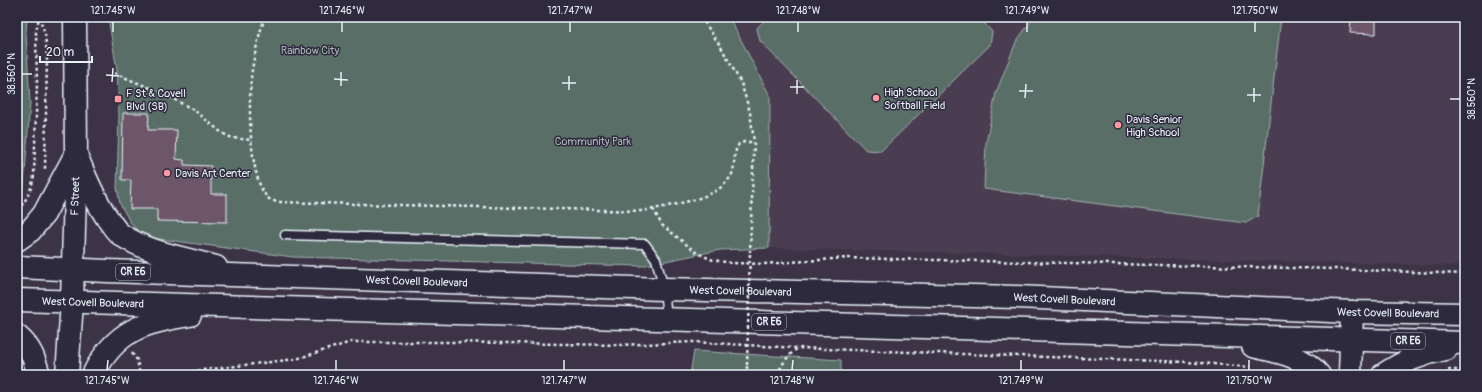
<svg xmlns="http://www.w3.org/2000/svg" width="1482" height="392" font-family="Pangolin,sans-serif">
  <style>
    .built { fill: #4b3e51 }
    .green { fill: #5a6e67; stroke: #a1b0b0 }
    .building { fill: #6e576a; stroke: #e8f1f8 }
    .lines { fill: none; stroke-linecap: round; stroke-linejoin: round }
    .lane-casing { stroke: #e8f1f8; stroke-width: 11 }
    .secondary-casing { stroke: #e8f1f8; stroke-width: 25 }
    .primary-casing { stroke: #e8f1f8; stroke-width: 25 }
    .path { stroke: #e8f1f8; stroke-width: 2.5; stroke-dasharray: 3 3; stroke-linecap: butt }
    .lane { stroke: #2f2a3d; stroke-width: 8 }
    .secondary { stroke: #2f2a3d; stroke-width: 22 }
    .primary { stroke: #2f2a3d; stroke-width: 22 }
    .path-bridge { stroke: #e8f1f8; stroke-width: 2.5; stroke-dasharray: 3 3; stroke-linecap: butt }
    .ticks { fill: none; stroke: #e8f1f8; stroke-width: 1.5 }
    .poi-dot { fill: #ff9aa2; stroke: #2f2a3d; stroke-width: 1.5 }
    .labels { text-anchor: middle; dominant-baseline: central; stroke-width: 3; stroke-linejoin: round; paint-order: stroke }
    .shield { fill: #2f2a3d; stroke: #b0b5c0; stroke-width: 1 }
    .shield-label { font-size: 10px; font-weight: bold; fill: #e8f1f8 }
    .park-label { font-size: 11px; fill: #a8b6b7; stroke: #2f2a3d }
    .poi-label { font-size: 11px; fill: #e8f1f8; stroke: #2f2a3d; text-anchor: start }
    .street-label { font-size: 11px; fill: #e8f1f8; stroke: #2f2a3d }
    .neatline { fill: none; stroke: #e8f1f8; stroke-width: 1.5 }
    .ticks-label { font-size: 10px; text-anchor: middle; fill: #e8f1f8 }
  </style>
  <rect width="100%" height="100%" fill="#3c3346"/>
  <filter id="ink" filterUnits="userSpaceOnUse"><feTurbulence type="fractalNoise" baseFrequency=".025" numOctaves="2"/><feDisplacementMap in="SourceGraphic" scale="8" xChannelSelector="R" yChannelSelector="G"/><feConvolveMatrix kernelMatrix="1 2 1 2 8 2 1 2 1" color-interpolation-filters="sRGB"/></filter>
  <g filter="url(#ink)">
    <path class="built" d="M730 17H1465V266L769 248 770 96Z"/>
    <path class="green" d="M17 17H27V18L26 33 30 103 24 186 17 201Z
      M108 17H729L770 96 769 248 720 250 641 266 293 257 153 238 138 231 130 222 120 204 117 188 119 114 117 70Z
      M768 17H979L992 32 990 45 881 151 866 150 760 41 757 28Z
      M1034 17H1281L1258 216 1246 223 984 189 986 143 996 93 1016 42Z
      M694 351 841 360V375H690Z"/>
    <path class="building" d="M1351 17H1376V34L1350 33Z
      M123 113H149L148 130H177L176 159 184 160V165L211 166V194H227V222L157 221V209H130L131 180H122Z"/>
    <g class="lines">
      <defs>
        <path id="lane" d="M285 235 645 244 656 259 664 289 667 318"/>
        <g id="secondary">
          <path id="s1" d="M67 375 72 302 76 154 75 17"/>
          <path d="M1350 375 1352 312"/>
        </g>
        <g id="primary">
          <path d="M76 154C85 178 95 201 110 222 113 226 116 231 120 234 147 253 185 258 216 267"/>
          <path d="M17 240 30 231 44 214 76 154"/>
          <path id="s2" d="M17 267 107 271 664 289 1017 297 1352 312 1465 314"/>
          <path id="s3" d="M17 300 1465 343"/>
          <path d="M17 336C31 348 34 358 39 375"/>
          <path d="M1253 346C1276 351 1304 356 1319 375"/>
          <path d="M93 375C115 330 144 322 190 315"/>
          <path d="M1383 375C1402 362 1423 353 1446 349"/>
        </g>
      </defs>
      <use href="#lane" class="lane-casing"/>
      <use href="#secondary" class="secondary-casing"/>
      <use href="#primary" class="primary-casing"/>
      <path class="path" d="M39 17 45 33 47 57 45 169
        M265 17C259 34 255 52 252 70 248 97 248 179 268 198 270 200 274 201 277 202L642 211C660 208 696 201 712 193 720 189 728 182 732 174 736 163 732 155 739 144L744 142H754
        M701 17 721 47 741 83 750 112 754 142 750 252
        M114 73 162 93 194 110 222 133 232 138 251 140
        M653 209 662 225 697 253 713 260 732 263 764 264 847 258 1336 269 1465 274
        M17 210C27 201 32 188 34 175L37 84 36 32 39 17
        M132 353 137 360 140 375
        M1448 370H1465
        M161 375 296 359 351 342H449L618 345 694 342 798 348
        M747 375V365
        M777 375C782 364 788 355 798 348L1187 362 1250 367"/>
      <use href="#lane" class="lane"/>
      <use href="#secondary" class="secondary"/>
      <use href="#primary" class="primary"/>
      <path class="path-bridge" d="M747 365 750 252"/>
    </g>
  </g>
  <path class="ticks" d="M113 32V22M342 32V22M570 32V22M798 32V22M1027 32V22M1255 32V22M22 74H32M106 75 119 76M334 79 348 80M112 82 113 68M562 83H576M341 86V72M790 87H804M569 90V76M1019 91H1033M797 94V80M1247 95H1261M1025 98 1026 84M1450 99H1460M1254 102V88M107 370 108 360M336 370V360M564 370V360M792 370 793 360M1021 370V360M1249 370V360"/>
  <g class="poi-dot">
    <circle cx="876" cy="98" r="4"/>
    <rect x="114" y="95" width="8" height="8" rx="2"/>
    <circle cx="1118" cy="125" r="4"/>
    <circle cx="167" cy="173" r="4"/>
  </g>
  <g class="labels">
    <g class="shield">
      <rect x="116" y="264" width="34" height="16" rx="3"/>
      <rect x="752" y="314" width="34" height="16" rx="3"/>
      <rect x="1391" y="333" width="34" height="16" rx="3"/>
    </g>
    <g class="shield-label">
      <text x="133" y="272">CR E6</text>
      <text x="769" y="322">CR E6</text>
      <text x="1408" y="341">CR E6</text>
    </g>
    <g class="park-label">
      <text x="310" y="50">Rainbow City</text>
      <text x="593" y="141">Community Park</text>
    </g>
    <g class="poi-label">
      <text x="884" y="92">High School<tspan x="884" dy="13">Softball Field</tspan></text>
      <text x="126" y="93">F St &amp; Covell<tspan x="126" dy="13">Blvd (SB)</tspan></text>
      <text x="1126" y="119">Davis Senior<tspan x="1126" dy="13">High School</tspan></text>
      <text x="175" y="173">Davis Art Center</text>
    </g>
    <g class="street-label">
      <text stroke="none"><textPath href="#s1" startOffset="179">F Street</textPath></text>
      <text stroke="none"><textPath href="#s2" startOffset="400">West Covell Boulevard</textPath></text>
      <text stroke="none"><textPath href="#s2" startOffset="724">West Covell Boulevard</textPath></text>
      <text stroke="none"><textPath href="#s2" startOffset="1048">West Covell Boulevard</textPath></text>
      <text stroke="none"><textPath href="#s3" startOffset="76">West Covell Boulevard</textPath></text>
      <text stroke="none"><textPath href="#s2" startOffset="1372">West Covell Boulevard</textPath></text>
    </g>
  </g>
  <rect width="1482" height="392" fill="none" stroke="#2f2a3d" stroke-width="44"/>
  <path d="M40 56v6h52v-6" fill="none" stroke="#e8f1f8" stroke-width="2"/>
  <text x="46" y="56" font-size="12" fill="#e8f1f8" stroke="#2f2a3d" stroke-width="3" paint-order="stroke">20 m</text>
  <rect x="22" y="22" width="1438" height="348" class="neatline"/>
  <g class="ticks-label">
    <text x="113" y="14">121.745°W</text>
    <text x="342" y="14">121.746°W</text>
    <text x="570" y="14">121.747°W</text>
    <text x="798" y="14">121.748°W</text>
    <text x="1027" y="14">121.749°W</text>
    <text x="1255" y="14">121.750°W</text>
    <text transform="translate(11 74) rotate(-90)" y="4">38.560°N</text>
    <text transform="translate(1471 99) rotate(-90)" y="4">38.560°N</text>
    <text x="107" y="384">121.745°W</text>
    <text x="336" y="384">121.746°W</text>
    <text x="564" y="384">121.747°W</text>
    <text x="792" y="384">121.748°W</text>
    <text x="1021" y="384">121.749°W</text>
    <text x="1249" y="384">121.750°W</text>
  </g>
</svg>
